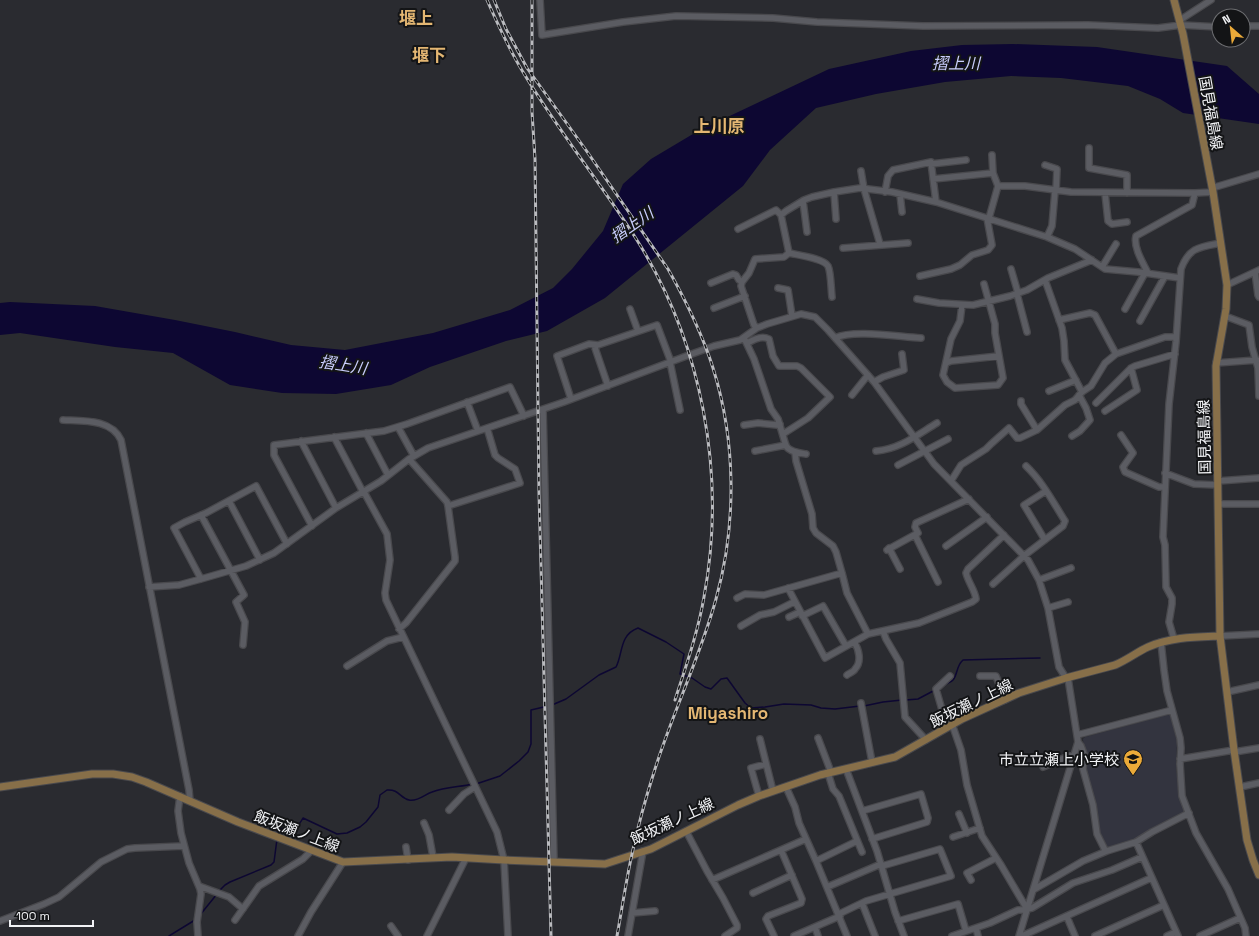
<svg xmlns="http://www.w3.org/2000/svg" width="1259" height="936" font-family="'Space Grotesk','Noto Sans JP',sans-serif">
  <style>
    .built { fill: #33343f }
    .water { fill: #0d0732 }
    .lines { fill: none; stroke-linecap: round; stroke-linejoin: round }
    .stream { stroke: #0d0732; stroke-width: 1.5 }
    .minor-casing { stroke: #49494d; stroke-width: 8 }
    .major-casing { stroke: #49494d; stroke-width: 9 }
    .minor { stroke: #5b5c62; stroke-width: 5.5 }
    .major { stroke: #876f49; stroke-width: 7 }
    .rail-casing { stroke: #babbbf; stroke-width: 3 }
    .rail { stroke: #131416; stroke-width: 1.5; stroke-dasharray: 4.5; stroke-linecap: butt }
    .labels { text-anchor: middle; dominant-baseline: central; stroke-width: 4; stroke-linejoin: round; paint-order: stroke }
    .street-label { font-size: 15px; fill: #f2f3f6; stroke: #131416 }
    .poi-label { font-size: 15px; fill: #f2f3f6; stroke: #131416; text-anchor: end }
    .water-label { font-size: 16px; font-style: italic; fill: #cacefe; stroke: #131416 }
    .quarter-label { font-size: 17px; font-weight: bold; fill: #e4b773; stroke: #131416 }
  </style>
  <rect width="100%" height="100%" fill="#2a2b30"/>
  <path class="built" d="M1170 714 1177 742 1176 769 1178 783 1185 816 1150 834 1108 850 1099 833 1094 800 1086 769 1083 739 1085 737Z"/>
  <path class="water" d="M1013 44 1097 47 1227 66 1259 94V124L1183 113 1160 99 1128 86 1061 78 1011 76 945 82 876 94 816 108 770 150 743 186 605 298 547 331 506 341 430 367 391 385 336 394 282 393 230 385 173 353 115 347 20 333 0 335V303L10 302 95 306 175 320 235 332 291 345 345 350 433 333 510 310 553 288 572 269 603 231 623 184 651 159 698 131 829 69 911 51 962 45Z"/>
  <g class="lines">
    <path class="stream" d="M944 685C946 684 951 682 953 680 958 674 956 666 963 660L1040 658
      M906 700 918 699 935 690
      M552 705 566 699 599 675 616 667C623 654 619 635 638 628L666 642 684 654 680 674 692 678 705 687 711 689 721 679 727 678 745 703 751 708 765 707 784 704 811 705 821 708 835 709 860 706
      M864 706 883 702 902 700
      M476 784 500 776 519 761 528 752 531 744V710L548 706
      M277 833 278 830 280 829C293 826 296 831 303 818L337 834 347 833 360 827 366 822 378 807 380 795 387 790C399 789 400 798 409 800 418 802 425 794 432 792 445 787 460 787 473 784
      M219 891 225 885 230 882 271 865 274 862 277 839
      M200 915 217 894
      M169 936 195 920"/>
    <defs>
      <path id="minor" d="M540 0 542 35 623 22 676 16 773 18 817 22 923 26 1088 25 1158 28 1181 25 1219 27
        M1180 20 1211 0
        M1243 26H1259
        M1089 148V168L1127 175V193
        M931 164 966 160
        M1045 165 1057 169 1056 191
        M861 171 864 189 880 244
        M933 179 993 173
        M998 186H1025L1071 192 1195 193 1213 192
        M1212 188 1259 174
        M834 192 836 219
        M885 192 888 176 893 170 931 162 936 202
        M1105 193 1108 221 1112 224 1127 222
        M900 194 902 212
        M803 201 807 232
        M989 218 998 186 993 173 992 155
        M738 229 776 210 781 215
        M1047 237 1052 226 1055 191
        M843 248 908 243
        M1102 267 1116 244
        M1011 269 1018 293
        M1255 272 1258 295 1259 297
        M1148 273C1143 263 1133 247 1136 236L1192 205 1195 193
        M920 276 951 269 960 265 972 255 988 250 992 245 987 218
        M1045 280 1062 328 1064 341 1065 360 1082 392
        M711 283 733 274 736 275 739 280 742 282
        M1227 285 1259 270
        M778 288 788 290 792 316
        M1017 294 1027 332
        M832 297C831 289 831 272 828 266 823 258 797 255 789 253L781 215 786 211 804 200 812 197 834 192 860 188 892 192 936 202 1047 237 1075 249 1105 269 1138 272 1180 278
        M917 299 939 303 973 305 1010 296 1027 290 1048 278 1092 260
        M962 305 960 321 951 339 943 375 947 382 955 388 998 385 1003 378 995 333V324L984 284
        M714 308 745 296
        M630 309 638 331
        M1125 309 1145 273
        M1225 316 1249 325 1252 347 1258 368 1259 396
        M1059 320 1090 313 1095 315 1116 354
        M1140 321 1165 276
        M757 328 754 325 741 286 742 282 749 273 755 259 784 257 789 253
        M835 338C854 329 899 337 921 338
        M745 340 754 359 771 409 778 419 786 446C790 452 799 453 806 454
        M747 343C754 340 761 335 769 339L773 356 779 366H797L801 368 830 397 808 418 783 434
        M594 345 608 386
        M670 362 680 410
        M946 363 951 361 999 356
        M1216 363 1257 360
        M874 382 883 377 904 370 902 354
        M1049 391 1076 380
        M852 395 868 375
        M571 399 557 356 589 344 598 345 657 325 671 362
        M1021 401V404L1037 430
        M467 402 478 431
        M1096 403 1131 368 1135 366 1175 354
        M543 410 554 862
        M1105 411 1137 390 1131 368
        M63 420C84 421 111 419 121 440L189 790 190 801
        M744 425 758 423 777 425 780 424
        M398 427 414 456
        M366 433 388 475
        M1121 435 1133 453 1123 467 1125 472 1159 487H1165
        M1072 436 1080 431 1090 420 1086 408 1079 395
        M334 437 363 492
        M301 441 336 508
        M755 451 786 445
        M876 451C900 449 917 435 937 423
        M795 452 796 461 812 514 813 528 816 533 833 546 836 552 842 573
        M409 459 447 502 448 506
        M898 465 948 439
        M1165 473 1194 484 1218 485
        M951 481 961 465 986 449 991 444 1009 428 1017 438H1020L1037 430 1065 405 1075 400 1082 392 1091 386 1105 363 1116 354 1165 337H1176
        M1218 481 1259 478
        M364 492 387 534 390 560 385 593 386 600 497 832 504 860 508 936
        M229 501 260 560
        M1218 504H1259
        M201 515 244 595 236 602 245 622 243 645
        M312 526 274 455V445L384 431 407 424 510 387 524 416
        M915 535 938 582
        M1045 540 1024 505 1046 491
        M946 546 987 517
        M889 548 900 569
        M887 550 918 533 915 527 916 523 969 499
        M201 579 174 528 185 522 206 513 256 486 287 544
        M1039 580 1071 568
        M993 584 1025 555 1063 526 1065 521C1053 502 1042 481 1026 466
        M149 587 179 585 201 579 246 566 274 553 336 508 381 481 409 459 428 448 564 402 689 355 714 346 740 340 757 328 767 324 801 314 815 317 828 330 874 382 934 464 1028 560 1039 580 1048 608 1059 667 1066 678
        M788 588 825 658 868 634 919 623 972 602 976 599C975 590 968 582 966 573L968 569 1004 535
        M737 598 745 594 764 595 842 573 847 593 868 634
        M1048 608 1068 602
        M802 616 823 606 846 646
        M789 617 800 612
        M741 626 760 615 774 612 794 602
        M399 629 406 623 455 561V557L448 506 520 483 515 469 498 458 495 455 487 428
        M883 631 886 639 900 663 905 717 926 740
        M1220 636 1259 634
        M1174 639 1169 622 1172 604V598L1166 587 1165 545 1163 537 1169 404 1176 342 1181 269C1189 247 1200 247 1221 243
        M1161 642 1164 670 1167 691 1180 738 1181 748 1180 764 1182 796 1196 833 1228 889 1245 928 1246 936
        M347 666 387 641 403 637
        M847 675C849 673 854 672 855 669 862 662 859 649 854 642
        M980 676H996L1005 700
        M1227 692 1259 685
        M861 703 872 762
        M952 724 961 750 967 785 982 836 1001 865 1027 909 1032 908 1073 883 1112 870 1142 857
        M947 727 936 689 950 676
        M1077 735 1172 710
        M818 738 831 772
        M760 739 773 791
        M1078 742 1081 746 1084 754 1083 769 1093 805 1097 834 1105 850 1107 851 1136 842 1152 832 1189 813
        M1234 752 1259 748
        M1180 759 1234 750
        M1043 767 1069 756H1074
        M846 769 877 851 895 912 904 936
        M828 773 833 789 839 796 862 852
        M786 787 795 807 799 823 816 861
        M1240 787 1259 783
        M180 796 178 811 181 833 189 863 200 889 201 894 197 922 198 936
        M759 796 751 768 766 764
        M449 810 464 794 475 787
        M862 811 921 794 928 818 927 822 872 839
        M959 814 967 833
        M424 823 429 835 433 857
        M686 831 707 871 723 898 737 925V928L725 936
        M953 837 980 828
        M1136 842 1178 936
        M406 847 408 860
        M712 880 806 839
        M971 880 967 873 996 858
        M199 886 229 897 243 909
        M827 887 881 864
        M1033 890 1083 861 1107 851
        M753 893 792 875
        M862 903 875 936
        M632 913 655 911
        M839 914 866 901 951 876 940 849 882 866
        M1067 917 1075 936
        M235 920 259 886 303 859 312 850
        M0 921 44 904 59 897 101 862 127 849 135 848 184 846
        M898 921 958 904 966 931
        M391 926 398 936
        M815 927 818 936
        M976 928 978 936
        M298 936 311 912 343 862
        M427 936 466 858
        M628 936 643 851
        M774 936 766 919 768 916 801 903 802 899 781 850
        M794 936 840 916
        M847 936 816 861 857 841
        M952 936 990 923 1018 910H1027
        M1019 936 1078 742 1068 678
        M1022 936 1151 878
        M1095 936 1164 905
        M1167 936 1176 932
        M1200 936 1240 918"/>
      <path id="major" d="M1174 0 1183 34 1213 192 1227 285 1226 309 1216 366 1220 636 1234 750 1247 840 1253 860 1259 875
        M0 787 92 774H113L132 777 146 782 238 822 343 862 452 857 504 860 605 864 651 849 738 805 759 796 820 775 895 757 962 719 1019 693 1066 678 1115 665C1127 660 1137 652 1148 647 1171 637 1196 637 1220 636"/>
    </defs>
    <use href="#minor" class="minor-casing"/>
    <use href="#major" class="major-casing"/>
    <use href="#minor" class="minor"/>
    <use href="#major" class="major"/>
    <defs>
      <path id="rail" d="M487 0C498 25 509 49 523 72 557 129 599 181 635 237 702 342 727 474 704 597 698 632 686 666 675 700
        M494 0 506 29 527 68 588 153 668 269C686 301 702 333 713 368 736 441 737 524 716 599 700 657 673 712 655 769 646 797 638 825 632 854 626 881 622 909 617 936
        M532 0V112L535 159 539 493 551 936"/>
    </defs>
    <use href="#rail" class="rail-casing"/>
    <use href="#rail" class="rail"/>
  </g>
  <defs>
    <symbol id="school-pin" viewBox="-11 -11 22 30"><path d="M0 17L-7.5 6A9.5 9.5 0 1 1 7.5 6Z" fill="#ebaa39" stroke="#131416"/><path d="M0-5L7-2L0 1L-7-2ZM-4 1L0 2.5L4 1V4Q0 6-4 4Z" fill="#111"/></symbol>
  </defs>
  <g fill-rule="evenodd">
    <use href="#school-pin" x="1122" y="748" width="22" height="30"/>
  </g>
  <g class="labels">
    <g class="street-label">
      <text transform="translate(1211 113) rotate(80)">国見福島線</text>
      <text transform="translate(1204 437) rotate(-91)">国見福島線</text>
      <text transform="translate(971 703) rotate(-26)">飯坂瀬ノ上線</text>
      <text transform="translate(672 821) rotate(-25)">飯坂瀬ノ上線</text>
      <text transform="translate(297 831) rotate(21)">飯坂瀬ノ上線</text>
    </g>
    <g class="poi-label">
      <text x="1119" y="759">市立立瀬上小学校</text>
    </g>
    <g class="water-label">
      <text x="956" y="63">摺上川</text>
      <text transform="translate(632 225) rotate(-35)">摺上川</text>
      <text transform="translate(343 365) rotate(9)">摺上川</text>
    </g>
    <g class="quarter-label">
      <text x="416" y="18">堰上</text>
      <text x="429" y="55">堰下</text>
      <text x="719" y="126">上川原</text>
      <text x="728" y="713">Miyashiro</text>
    </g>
  </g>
  <g transform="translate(1231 28) rotate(332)"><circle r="19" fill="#131416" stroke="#6c6d70"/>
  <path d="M0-3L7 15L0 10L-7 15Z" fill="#ebaa39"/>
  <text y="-6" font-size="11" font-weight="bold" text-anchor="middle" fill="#f2f3f6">N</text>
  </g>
  <path d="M10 920v6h83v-6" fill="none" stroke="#f2f3f6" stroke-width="2"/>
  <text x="16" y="920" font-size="12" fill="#f2f3f6" stroke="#131416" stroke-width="3" paint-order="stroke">100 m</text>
</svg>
